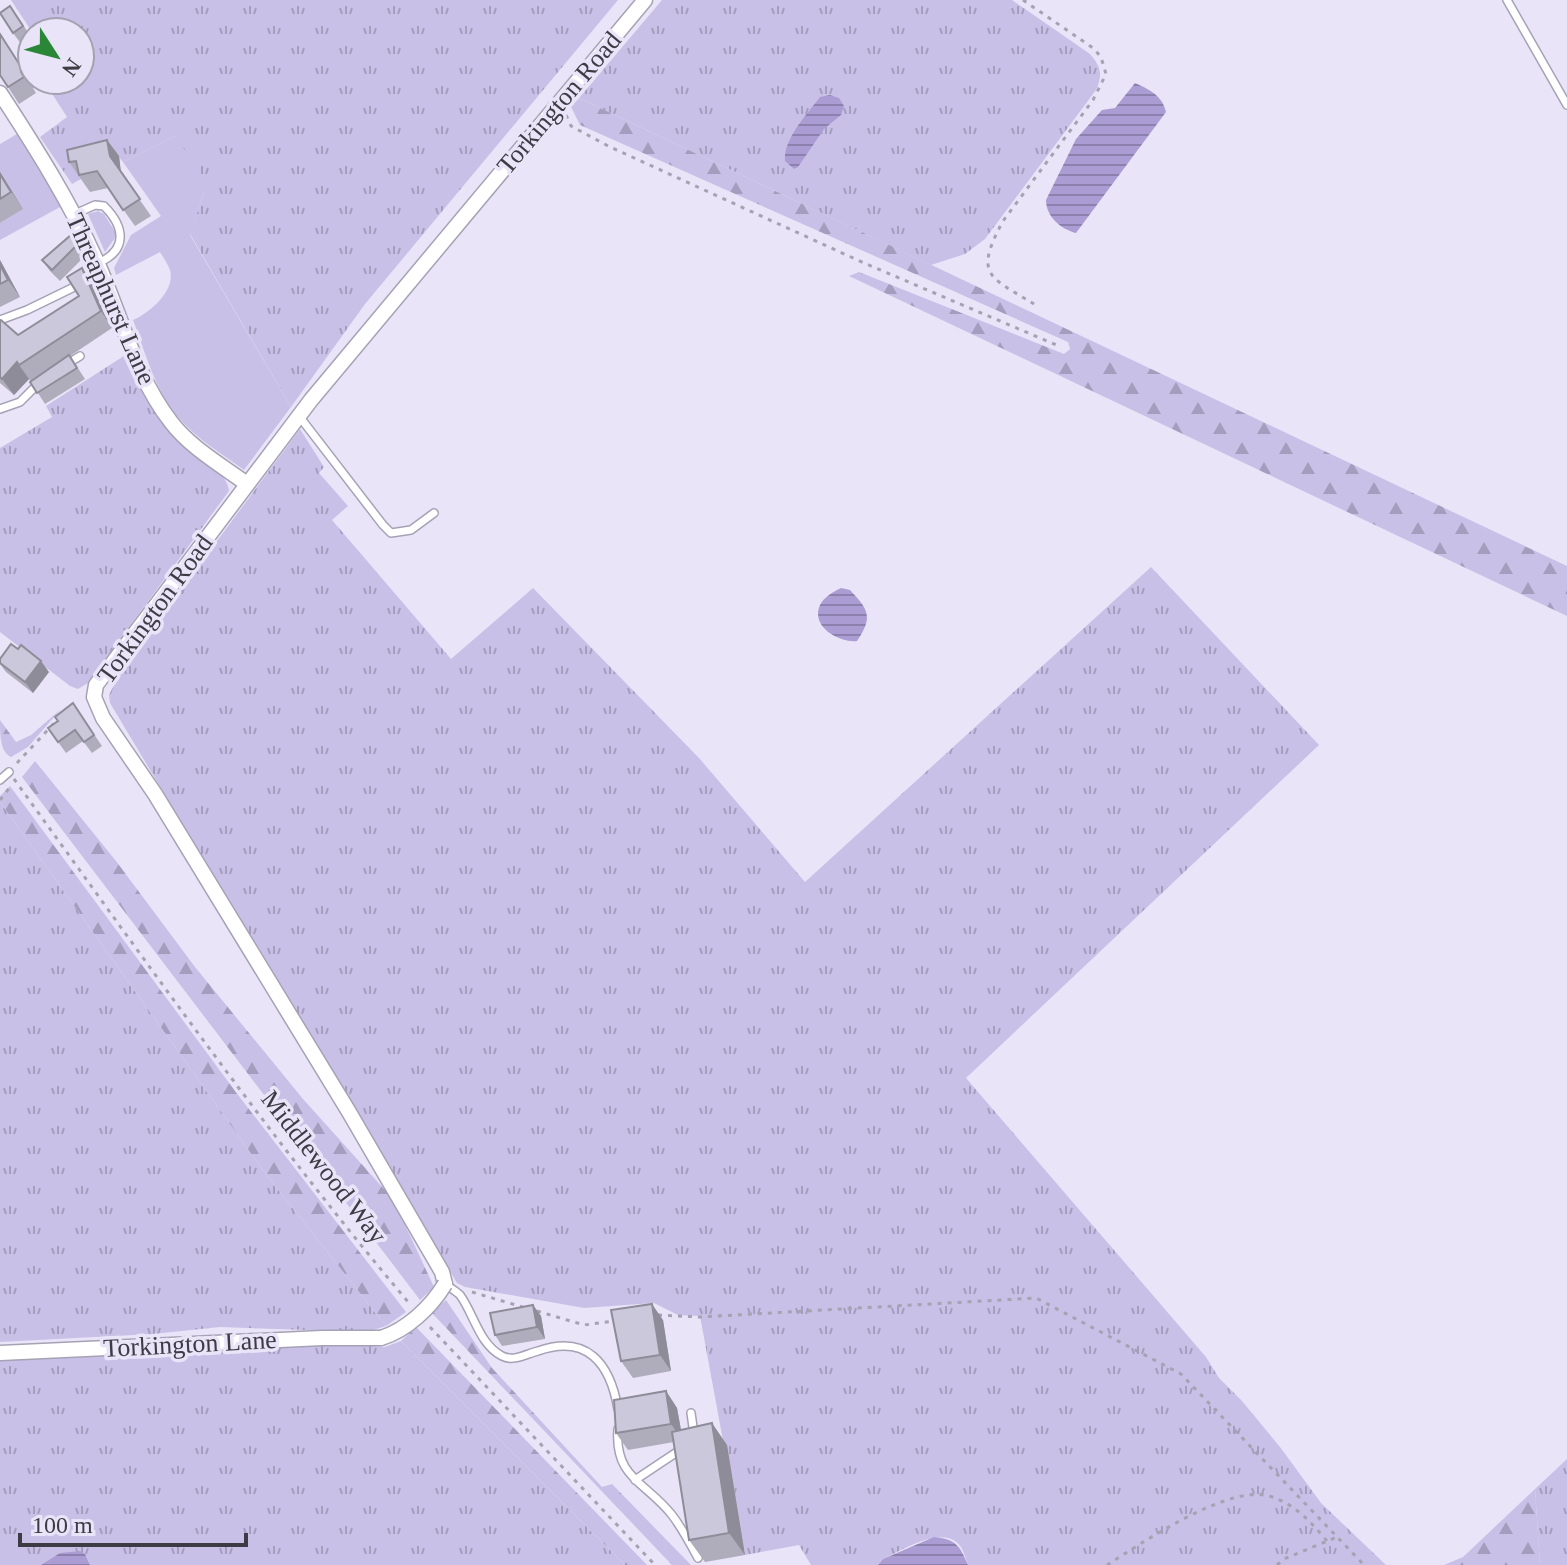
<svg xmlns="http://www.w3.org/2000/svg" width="1567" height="1565" font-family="Georgia,serif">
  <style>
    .grass { fill: url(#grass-tufts) }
    .forest { fill: url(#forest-firs) }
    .garden { fill: #c9c0e7 }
    .water { fill: url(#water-rules) }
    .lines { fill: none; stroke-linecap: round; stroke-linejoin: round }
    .lane-casing { stroke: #a6a2b5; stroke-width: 10 }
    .street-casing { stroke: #a6a2b5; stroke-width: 17 }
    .path { stroke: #a5a2b1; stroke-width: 3; stroke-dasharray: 4 6; stroke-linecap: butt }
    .lane { stroke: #fff; stroke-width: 7 }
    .street { stroke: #fff; stroke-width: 14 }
    .street-bridge-casing { stroke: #a6a2b5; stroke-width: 17; stroke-linecap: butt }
    .street-bridge { stroke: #fff; stroke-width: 14 }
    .wall { fill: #afacbc }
    .shaded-wall { fill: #8f8c99 }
    .building { fill: #ccc8db; stroke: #8f8c99; stroke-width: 2 }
    .labels { text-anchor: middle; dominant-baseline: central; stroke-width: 7; stroke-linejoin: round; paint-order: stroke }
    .street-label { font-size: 26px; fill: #3d3c44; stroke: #e9e4f8 }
  </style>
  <defs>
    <pattern id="grass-tufts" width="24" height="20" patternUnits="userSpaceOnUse" patternTransform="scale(2)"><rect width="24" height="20" fill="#c9c0e7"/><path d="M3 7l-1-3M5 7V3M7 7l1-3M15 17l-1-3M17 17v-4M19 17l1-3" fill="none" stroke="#a49dbd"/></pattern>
    <pattern id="forest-firs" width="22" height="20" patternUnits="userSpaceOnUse" patternTransform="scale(2)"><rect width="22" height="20" fill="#c9c0e7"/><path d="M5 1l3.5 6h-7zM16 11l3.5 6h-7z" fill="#a49dbd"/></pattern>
    <pattern id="water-rules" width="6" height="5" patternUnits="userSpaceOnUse" patternTransform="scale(2)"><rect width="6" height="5" fill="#ab9dd3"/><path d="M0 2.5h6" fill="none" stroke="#8c81ad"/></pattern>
  </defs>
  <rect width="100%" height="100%" fill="#e9e4f8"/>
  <path class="grass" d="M11 0H618L365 304 291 407 190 234 204 192 175 136 123 162 119 157 79 167 81 179 72 184 40 137 67 117 49 89 60 80H80V32H32Z
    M662 0H1012L1090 54C1101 67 1103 74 1096 90L985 239 965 254 931 265 579 98Z
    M127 354C141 390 155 422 186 448 199 459 228 472 229 491L88 683 78 689 70 686 0 632V448L52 417 46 406Z
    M300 429 324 467 319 473 348 506 332 520 451 659 533 588 699 758 805 882 1151 567 1319 745 966 1078 1206 1357 1219 1378 1242 1401 1280 1447 1321 1503 1386 1565H968C966 1560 964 1552 961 1547 944 1523 903 1550 883 1559L878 1565H811L799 1545 745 1555 727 1446H724L700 1316 678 1315 654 1303 584 1308 465 1287 457 1283 110 703 109 695 122 669Z
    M0 802 265 1173 386 1326 367 1332 220 1327 153 1334 0 1342Z
    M401 1341 625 1565H90L85 1554 41 1565H0V1361L191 1348 359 1345 385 1347Z
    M1567 1459V1565H1540L1535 1489Z"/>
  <path class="forest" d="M579 98 1567 566V616L849 276 859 272 1064 354 1070 349 1068 342 580 125 571 107Z
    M61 709 28 747 11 757C0 752 0 734 0 720L16 742 31 735Z
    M35 761 116 861 195 967 303 1099 393 1199 434 1287 420 1300 22 777Z
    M10 786 235 1091 406 1312 386 1326 265 1173 0 802V796Z
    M446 1300 492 1368 602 1487 612 1484 691 1565H672L431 1312Z
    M416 1327 647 1565H625L401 1341Z
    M1535 1489 1540 1565H1444L1463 1557Z"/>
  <path class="garden" d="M17 134 62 206 0 240V223L22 209 0 172V144Z
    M175 136 202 175 204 192 190 235 291 407 244 470C222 454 197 439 179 418 156 393 145 352 133 320 149 313 176 291 170 270 168 264 163 257 160 252L116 275 114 268 131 235 161 216 123 162Z
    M98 211 104 214 117 235 105 252 88 214Z"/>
  <path class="water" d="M1135 83C1150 90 1162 95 1166 112L1076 233C1060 229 1046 216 1046 200L1076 139 1102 110 1115 108Z
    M830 95 839 98 844 106 841 115 824 129 798 167 794 169 785 161C783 139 808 113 820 97Z
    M841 588 850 590C869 610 873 617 857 641 840 643 810 627 820 605 824 597 833 592 841 588Z
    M934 1537C956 1539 960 1546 968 1565H878L883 1559Z
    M80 1551 85 1554 90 1565H41L60 1553Z"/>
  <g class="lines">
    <defs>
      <path id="lane" d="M1507 0 1567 105
        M75 214 95 205 104 206C124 226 129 250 98 263
        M0 320 27 310 103 273
        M67 364 80 356
        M0 409 20 402 40 382
        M299 416 383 525 391 533 411 530 434 513
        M0 780 9 772
        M445 1284C450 1288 456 1291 460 1295 474 1314 479 1344 502 1356 514 1362 526 1354 538 1351 587 1334 610 1363 618 1409
        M691 1413 694 1434
        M618 1429C614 1478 646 1482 672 1515 682 1528 690 1543 698 1558
        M635 1480 680 1450"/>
      <path id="street" d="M0 93C36 148 70 202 97 262 121 315 135 376 171 422 190 447 221 465 247 484
        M445 1284 442 1272 349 1112 155 794 103 718 94 697 96 685 311 400 645 0
        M0 1353 322 1338H381"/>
    </defs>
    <use href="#lane" class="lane-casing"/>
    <use href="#street" class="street-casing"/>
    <path class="path" d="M1023 0 1093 48 1101 57 1106 74 1093 100 1003 221C974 275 988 276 1034 304
      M566 115 571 126 608 146 864 263 1061 347
      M17 763 58 719
      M14 779C142 956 268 1136 409 1303
      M0 800 10 787
      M472 1292 526 1308
      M537 1311 584 1325 615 1321
      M658 1315 700 1317 1036 1298 1181 1374 1364 1565
      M430 1327 655 1565
      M1107 1565C1142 1543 1228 1484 1269 1496 1294 1503 1311 1522 1327 1541
      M1277 1565 1284 1559 1337 1537"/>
    <use href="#lane" class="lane"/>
    <use href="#street" class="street"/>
    <defs>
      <path id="street-bridge" d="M381 1338C407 1330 431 1307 445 1284"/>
    </defs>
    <use href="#street-bridge" class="street-bridge-casing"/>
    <use href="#street-bridge" class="street-bridge"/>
  </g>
  <path class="wall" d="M22 23 32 39V45L25 49 13 33Z
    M9 47 35 87 33 88 36 93 19 104 8 87Z
    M107 140 119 156 121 173 151 216 135 226 108 188 90 192 69 162Z
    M0 172 23 209 0 223Z
    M71 235 79 246 84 257 60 281 50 271 42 260Z
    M0 260 20 297 0 307Z
    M94 285 112 328 70 356 85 379 45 404 29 379 14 395 0 383V321L18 335Z
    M0 659 49 672 33 693 6 672 0 664Z
    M73 703 102 746 92 753 83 741 66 753 48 728 58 721Z
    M533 1305 541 1316 545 1339 502 1346 495 1335Z
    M663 1320 671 1371 633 1378 621 1361Z
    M666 1391 677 1408 681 1430 727 1445 745 1555 705 1562 689 1540 674 1442 628 1450 616 1433Z"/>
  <path class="shaded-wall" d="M107 140 119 156 121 173 110 156Z
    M0 172 23 209 0 174Z
    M71 235 79 246 84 257 76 246Z
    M0 260 20 297 8 280 0 265Z
    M82 268 94 285 112 328 101 311Z
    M17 362 29 379 14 395 2 379Z
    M41 661 49 672 33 693 25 682Z
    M652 1304 663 1320 671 1371 660 1355Z
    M533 1305 541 1316 545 1339 537 1327Z
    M666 1391 677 1408 683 1441 671 1424Z
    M712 1423 727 1445 745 1555 729 1533Z"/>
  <path class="building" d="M10 6 23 26 13 33 0 13Z
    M0 34 23 70 21 72 24 77 8 87 0 75Z
    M107 140 110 156 140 199 123 210 97 171 79 175 76 161 69 162 67 150Z
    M0 174 11 192 0 199Z
    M71 235 76 246 52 270 42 260Z
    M0 265 8 280 0 284Z
    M82 268 101 311 19 365 17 362 2 379 0 377V321L1 320 18 335 79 296 67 277Z
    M69 355 77 368 37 393 30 382Z
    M11 644 18 649 21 645 41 661 25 682 0 663V659Z
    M73 703 94 735 84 742 75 730 58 742 48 728 58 721 55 717Z
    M652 1304 660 1355 621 1361 611 1310Z
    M533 1305 537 1327 495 1335 490 1313Z
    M666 1391 671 1424 616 1433 614 1400Z
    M712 1423 729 1533 689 1540 672 1432Z"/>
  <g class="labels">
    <g class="street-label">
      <text transform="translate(559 103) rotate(-50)">Torkington Road</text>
      <text transform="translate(111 299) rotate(66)">Threaphurst Lane</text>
      <text transform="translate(155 609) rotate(-54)">Torkington Road</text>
      <text transform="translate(324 1167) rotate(52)">Middlewood Way</text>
      <text transform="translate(190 1344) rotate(-3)">Torkington Lane</text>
    </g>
  </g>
  <g transform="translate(56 56) rotate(126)"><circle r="38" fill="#e9e4f8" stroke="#a4a1b0" stroke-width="2"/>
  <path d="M0-6L14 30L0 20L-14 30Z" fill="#2a8738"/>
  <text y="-12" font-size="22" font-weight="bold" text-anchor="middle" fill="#3d3c44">N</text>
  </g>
  <path d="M20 1533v12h226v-12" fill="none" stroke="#3d3c44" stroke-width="4"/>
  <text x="32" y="1533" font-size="24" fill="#3d3c44" stroke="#e9e4f8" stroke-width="6" paint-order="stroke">100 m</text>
</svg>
